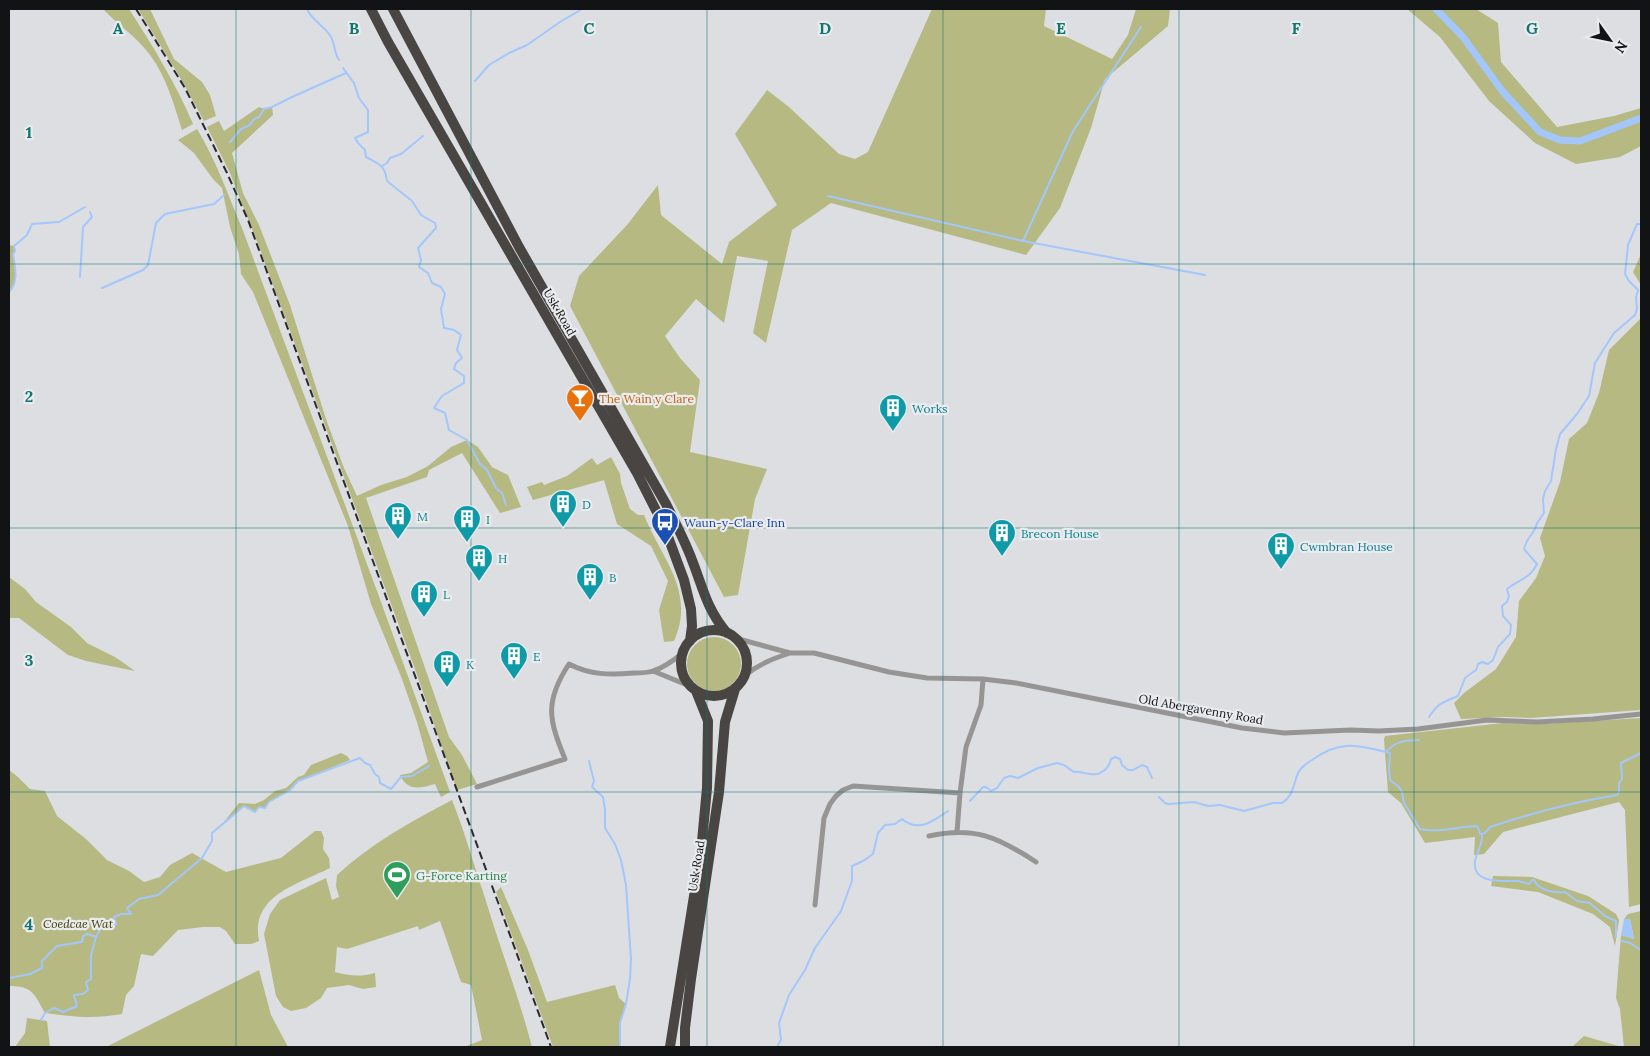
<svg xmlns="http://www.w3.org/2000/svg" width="1650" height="1056" font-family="Lora,serif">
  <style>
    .green { fill: #b6b982 }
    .water { fill: #a3c7fb }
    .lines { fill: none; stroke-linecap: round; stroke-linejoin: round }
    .stream { stroke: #a3c7fb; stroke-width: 2 }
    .canal { stroke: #a3c7fb; stroke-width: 7 }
    .street { stroke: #979594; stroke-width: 5 }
    .highway { stroke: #484543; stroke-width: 10 }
    .rail { stroke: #292a2b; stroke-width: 2; stroke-dasharray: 8 4; stroke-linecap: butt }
    .grid { fill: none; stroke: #0f766e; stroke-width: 1; stroke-opacity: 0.55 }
    .labels { text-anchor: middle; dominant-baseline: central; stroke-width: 4.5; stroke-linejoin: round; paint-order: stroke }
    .street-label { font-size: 12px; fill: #121314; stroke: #eaebef }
    .food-label { font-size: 12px; fill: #c56008; stroke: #eaebef; text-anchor: start }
    .culture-label { font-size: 12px; fill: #0d838f; stroke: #eaebef; text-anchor: start }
    .transit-label { font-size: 12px; fill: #164399; stroke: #eaebef; text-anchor: start }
    .leisure-label { font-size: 12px; fill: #27864d; stroke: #eaebef; text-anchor: start }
    .park-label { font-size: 12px; font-style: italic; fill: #404000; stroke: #eaebef }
    .grid-label { font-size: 16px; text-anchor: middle; font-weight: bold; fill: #0f766e; stroke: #eaebef; stroke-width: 4.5; stroke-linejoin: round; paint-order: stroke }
  </style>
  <rect width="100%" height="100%" fill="#dcdee2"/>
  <path class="green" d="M103 9H129C153 46 176 84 193 124L182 130C174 105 166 76 150 55 137 37 118 25 103 9Z
    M138 9H150L174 59 202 82 210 95 216 116 204 121 181 79Z
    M932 9H1046L1044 26 1112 59 1128 35 1136 9H1170L1168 26 1105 79 1091 128 1060 208 1026 255 831 203 792 230 766 343 753 333 768 261 737 256 724 323 696 299 665 336 680 358 700 380 690 452 767 469 755 499 738 595 724 597 570 306 579 276 627 225 658 185 661 215 722 264 729 242 777 205 735 134 767 90 789 107 839 154 855 159 868 152Z
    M1407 9H1476L1498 23 1501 62 1557 127 1614 116 1641 108V146L1620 157 1576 164 1535 143 1489 101 1440 37Z
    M259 107 264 109 272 107 273 115 232 153 243 193 259 225 290 305 326 419 344 468 357 496 381 485 407 477 428 466 451 447 467 440 478 447 492 467 508 475 521 507 500 513 462 453 429 470 427 477 366 498 449 737 462 755 477 784 457 790 415 669 258 244 230 173 207 127 219 121 224 131Z
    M197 129C216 160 228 195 242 228L377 591 450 792 441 797 435 784C420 788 408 792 400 775L411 773 428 762 417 722 402 679 371 604 348 526 253 292 241 274 239 254 230 227 222 188 213 179 194 153 178 140Z
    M9 245 14 246 15 251 13 254C15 267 19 282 9 292Z
    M1641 254V285L1633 272Z
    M1641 318V710L1531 718 1505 717 1461 719 1454 703 1464 693 1496 669 1516 637 1519 601 1536 578 1545 556 1540 538 1560 482 1569 439 1587 423 1599 393 1609 350Z
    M611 457 620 474 621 483 630 509 638 515H644C662 560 696 591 674 641L664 642 659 610 668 581 651 546 617 524 604 480 533 500 527 487 542 482 544 485 567 476 592 458 597 465Z
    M9 577 25 589 36 602 71 627 87 643 115 657 135 671 86 661 68 655 19 618H9Z
    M687 664a27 27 0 1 1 54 0a27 27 0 1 1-54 0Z
    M1641 718V904L1629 907 1625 810 1619 802 1503 832 1484 854 1474 855 1475 837 1425 843 1401 803 1388 792 1384 739 1385 736 1503 723 1544 724Z
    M341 753 347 756 350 760 298 781 290 790 269 802 265 808 259 807 255 812 244 806 224 822 239 803 255 804 264 800 275 791 286 788 298 777 304 775 311 765Z
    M9 770 18 777 30 789 45 791 57 816 86 839 107 860 129 871 144 882 160 877 170 865 192 853 226 872 281 858 315 831H321L324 838 323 849 329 858 330 868C299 884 250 895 259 941L251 944H235L226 931 220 927H203L178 930 153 956 141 954 134 986 126 995 122 1014C94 1019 73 1017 45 1013 34 994 33 986 9 986Z
    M452 800C465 833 474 865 485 898 500 948 519 997 532 1047H464L482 1040 471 985 461 982 440 921 419 930 418 926 347 949 337 947 335 972C349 976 360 977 375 973L376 987 363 989 349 985 327 988 321 998 306 1008 291 1011 283 1007 276 996 264 934 270 914 280 900 326 878 332 900 339 897 336 886 337 875C370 844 412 821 452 800Z
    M1493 876 1532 877 1588 896 1616 914 1619 920 1615 946 1610 927 1593 914 1538 892 1491 886Z
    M501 887 528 950 547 1002 615 985 619 998 626 1004 620 1021V1047H553L496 892Z
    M1641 911V1047H1624L1620 1009 1616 998 1621 935 1634 939 1630 919H1624L1628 914Z
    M259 970 271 1015 288 1047H106Z
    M27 1018 47 1021 50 1047H15L25 1033Z
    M1584 1036 1622 1047H1572Z"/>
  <path class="water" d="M1624 919H1630L1634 939 1621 935Z"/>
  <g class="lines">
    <path class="stream" d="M307 9C312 21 325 26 331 37 335 44 334 53 339 60
      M343 68 354 83 359 98 368 110V132L355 138 358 143 365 150 366 157C379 164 385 165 387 181L412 201 421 215 435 223 436 228 418 248 421 260 419 267 428 273 432 283 441 287 445 294 441 309 444 328 454 330 461 335 457 350 462 358 456 363 454 369 464 376V383L442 396 434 408 445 413 449 430 467 440 480 464 487 470 496 488 502 493 506 505
      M475 81 489 65 509 53 527 45 560 22 582 9
      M230 142 241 129 250 125 254 119 259 117 264 109 272 107 292 97 346 73
      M382 166 387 163 390 158 401 154 423 136
      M828 196 1023 241 1205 275
      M1023 241 1073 131 1141 27
      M80 277 83 227 92 217 90 212
      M102 288 143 270 148 265 156 223 165 214 214 204 224 195
      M9 292C19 282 15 267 13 254L15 251 14 246 27 235 32 224 59 222 85 207
      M1429 717C1439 702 1442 703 1458 696L1465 678 1476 670 1478 664 1482 662 1488 664 1493 660 1498 647 1510 634 1511 625 1503 616 1502 606 1507 602 1509 596 1507 589C1518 580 1531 578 1537 564L1524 549 1527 541 1535 529 1537 523 1544 513 1543 499 1545 491 1551 481 1556 449 1560 434 1577 414 1589 396 1595 363 1600 355 1614 333 1635 315 1637 309 1636 297 1638 290 1629 281 1625 274 1628 245 1637 224H1641
      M1386 752 1390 753 1389 768 1390 780 1399 787 1402 792 1404 803 1420 829C1437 833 1457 827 1476 826L1478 827 1480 834C1485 834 1487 831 1490 827 1532 813 1574 802 1617 795L1619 792V783L1622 779 1621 763 1641 753
      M589 761 594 781 592 787 603 797 605 810V828L615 844 621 860 626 885 631 959 630 979 626 1004 620 1023V1047
      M1159 797 1165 803 1169 804 1194 802 1208 806 1220 805 1244 811 1273 803H1282C1294 795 1293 785 1298 773 1301 767 1307 763 1312 760 1339 740 1356 745 1386 752 1395 741 1406 740 1419 740
      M970 801 983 787H986L991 791 997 788 1004 778 1010 776 1018 778 1038 768 1057 763 1064 765 1074 772C1081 771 1084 774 1090 774 1100 776 1109 769 1111 759L1115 757 1120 759 1122 765 1128 770H1133L1142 765 1147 767 1152 778
      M1482 834C1483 844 1477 851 1475 861 1472 883 1499 881 1514 881 1519 880 1524 883 1529 884L1532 880H1534C1539 891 1554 893 1565 892L1577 901 1590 903 1605 916 1616 921V937
      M1622 941 1630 943 1641 950
      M9 978 30 974 42 968V961L57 946 82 942 83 936 88 934 96 937 102 926 107 925 113 927 116 924 114 917 121 914H131L127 908 139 899 158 895 202 858 212 841V833L244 806 255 812 259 807 265 808 269 802 290 790 298 781 360 758 365 763 370 765 375 774 379 777 380 783 391 789 401 777 412 776 429 766
      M41 1020 45 1013 54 1008 63 1012 77 1006 74 995 83 994 88 990 86 982 91 979V955L96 937
      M777 1047 781 1040 779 1023 789 995 805 970 815 948 841 911 852 881V866L863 861 873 854 878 833 885 825 895 824 902 819C919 833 933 821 948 811"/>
    <path class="canal" d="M1436 9 1463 37 1503 92 1540 132 1560 140 1580 141 1641 118"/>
    <path class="street" d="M735 638 790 653H814L889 672 927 678 983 679 1016 683 1242 728 1284 733 1351 730 1379 731 1418 729 1487 720 1537 722 1593 719 1641 714
      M653 671 692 687
      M744 676C759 664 772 659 790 653
      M477 787 565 759C549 720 544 702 569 664 590 675 610 675 634 673 640 673 647 673 653 671 664 668 674 660 683 653
      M957 832 960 793
      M929 836C974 826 998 837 1036 862
      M815 905 824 818 830 804 836 796 843 790 853 786 960 793 966 747 981 705 983 679"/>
    <path class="highway" d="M371 9 388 42 637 473 664 526 684 580 691 609 692 626 690 641
      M393 9 519 247 666 504C675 522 685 541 692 560 703 588 707 610 727 633
      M681 663a33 33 0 1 1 66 0a33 33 0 1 1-66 0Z
      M670 1047 701 852 707 788 708 721 696 691
      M685 1047V1028L691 979 719 792 725 722 735 689"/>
    <path class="rail" d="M136 9 185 88 227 173 248 220 551 1047"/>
  </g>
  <path class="grid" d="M236 9V1047M471 9V1047M707 9V1047M943 9V1047M1179 9V1047M1414 9V1047M9 264H1641M9 528H1641M9 792H1641"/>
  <defs>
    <symbol id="bar-pin" viewBox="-11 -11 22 30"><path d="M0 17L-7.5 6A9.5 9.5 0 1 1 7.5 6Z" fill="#e8710a" stroke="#eaebef"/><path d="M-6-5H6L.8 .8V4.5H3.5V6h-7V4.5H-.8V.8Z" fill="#fff"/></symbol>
    <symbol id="building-pin" viewBox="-11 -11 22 30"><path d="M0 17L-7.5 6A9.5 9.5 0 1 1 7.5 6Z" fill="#0f9aa8" stroke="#eaebef"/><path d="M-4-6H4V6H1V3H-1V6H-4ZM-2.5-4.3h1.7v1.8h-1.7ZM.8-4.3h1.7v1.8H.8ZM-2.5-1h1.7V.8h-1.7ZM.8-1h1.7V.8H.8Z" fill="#fff"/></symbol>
    <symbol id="bus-pin" viewBox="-11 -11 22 30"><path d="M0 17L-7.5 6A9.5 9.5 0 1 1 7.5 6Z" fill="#1a4fb4" stroke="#eaebef"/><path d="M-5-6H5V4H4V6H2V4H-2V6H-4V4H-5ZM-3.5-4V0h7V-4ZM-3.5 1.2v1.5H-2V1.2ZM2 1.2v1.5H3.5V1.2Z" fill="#fff"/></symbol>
    <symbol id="stadium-pin" viewBox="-11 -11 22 30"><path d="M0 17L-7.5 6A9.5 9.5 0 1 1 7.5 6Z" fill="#2e9e5b" stroke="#eaebef"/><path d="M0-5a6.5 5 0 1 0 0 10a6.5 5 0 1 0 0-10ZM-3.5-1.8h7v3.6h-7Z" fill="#fff"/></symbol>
  </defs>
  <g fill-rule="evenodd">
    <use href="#bar-pin" x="564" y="382" width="32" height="43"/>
    <use href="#building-pin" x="877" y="392" width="32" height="43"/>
    <use href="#building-pin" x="547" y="488" width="32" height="43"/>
    <use href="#building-pin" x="382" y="500" width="32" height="43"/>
    <use href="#building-pin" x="451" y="503" width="32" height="43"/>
    <use href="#bus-pin" x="649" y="506" width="32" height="43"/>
    <use href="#building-pin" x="986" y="517" width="32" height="43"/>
    <use href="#building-pin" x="1265" y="530" width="32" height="43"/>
    <use href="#building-pin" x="463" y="542" width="32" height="43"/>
    <use href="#building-pin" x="574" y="561" width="32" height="43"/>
    <use href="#building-pin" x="408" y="578" width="32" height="43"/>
    <use href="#building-pin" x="498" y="640" width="32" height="43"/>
    <use href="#building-pin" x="431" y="648" width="32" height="43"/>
    <use href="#stadium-pin" x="381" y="859" width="32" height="43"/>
  </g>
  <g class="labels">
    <g class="street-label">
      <text transform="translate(560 312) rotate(60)">Usk Road</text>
      <text transform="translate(1201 709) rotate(10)">Old Abergavenny Road</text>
      <text transform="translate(696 866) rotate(-81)">Usk Road</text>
    </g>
    <g class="food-label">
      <text x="599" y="398">The Wain y Clare</text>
    </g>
    <g class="culture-label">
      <text x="912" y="408">Works</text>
      <text x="582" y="504">D</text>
      <text x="417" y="516">M</text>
      <text x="486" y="519">I</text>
      <text x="1021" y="533">Brecon House</text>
      <text x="1300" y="546">Cwmbran House</text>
      <text x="498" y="558">H</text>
      <text x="609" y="577">B</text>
      <text x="443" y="594">L</text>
      <text x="533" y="656">E</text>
      <text x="466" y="664">K</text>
    </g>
    <g class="transit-label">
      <text x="684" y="522">Waun-y-Clare Inn</text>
    </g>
    <g class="leisure-label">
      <text x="416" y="875">G-Force Karting</text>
    </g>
    <g class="park-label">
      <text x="78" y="923">Coedcae Wat</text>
    </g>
  </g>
  <g class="grid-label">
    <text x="118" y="34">A</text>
    <text x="354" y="34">B</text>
    <text x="589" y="34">C</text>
    <text x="825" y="34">D</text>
    <text x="1061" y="34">E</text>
    <text x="1296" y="34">F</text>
    <text x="1532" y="34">G</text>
    <text x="29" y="138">1</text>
    <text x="29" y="402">2</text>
    <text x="29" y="666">3</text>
    <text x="29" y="930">4</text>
  </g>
  <rect width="1650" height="1056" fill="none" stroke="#121314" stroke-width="20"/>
  <g transform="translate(1610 40) rotate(123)" stroke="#eaebef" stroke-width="4" paint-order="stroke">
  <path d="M0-4L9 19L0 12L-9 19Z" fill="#121314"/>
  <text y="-8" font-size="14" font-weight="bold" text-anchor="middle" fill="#121314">N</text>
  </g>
</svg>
